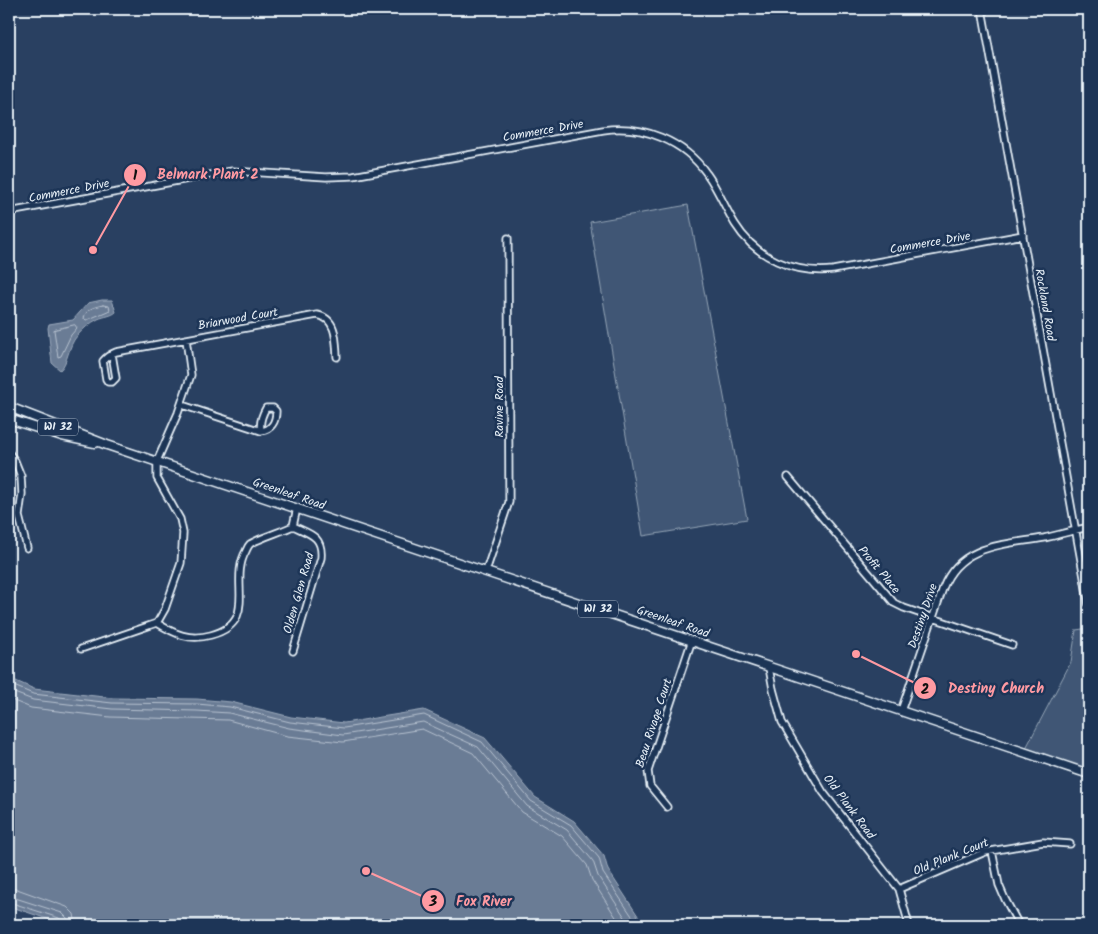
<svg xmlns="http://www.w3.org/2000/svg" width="1098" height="934" font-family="Kalam,sans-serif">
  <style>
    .green { fill: #415774; stroke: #94a4b6 }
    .water { fill: #6b7c95; stroke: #9dabbd }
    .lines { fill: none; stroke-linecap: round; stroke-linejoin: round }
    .shore { stroke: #b6c2d0; stroke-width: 1 }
    .minor-casing { stroke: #e8f1f8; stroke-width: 9 }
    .major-casing { stroke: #e8f1f8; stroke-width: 11 }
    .minor { stroke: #1d3557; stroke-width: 5.5 }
    .major { stroke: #1d3557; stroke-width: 8 }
    .labels { text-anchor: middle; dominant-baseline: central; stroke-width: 5; stroke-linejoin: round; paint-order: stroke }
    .shield { fill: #1d3557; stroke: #abb9c8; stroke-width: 1 }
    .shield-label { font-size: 11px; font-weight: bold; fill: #e8f1f8 }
    .street-label { font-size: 12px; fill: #e8f1f8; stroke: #1d3557 }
    .leader { fill: none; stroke: #ff9aa2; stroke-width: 2 }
    .callout-dot { fill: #ff9aa2; stroke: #1d3557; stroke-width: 2 }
    .mark-label { font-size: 15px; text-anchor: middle; font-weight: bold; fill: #111 }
    .callout-label { font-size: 14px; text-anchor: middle; font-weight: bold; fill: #ff9aa2; stroke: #1d3557; stroke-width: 5; stroke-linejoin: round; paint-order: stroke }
  </style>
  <rect width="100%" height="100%" fill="#294061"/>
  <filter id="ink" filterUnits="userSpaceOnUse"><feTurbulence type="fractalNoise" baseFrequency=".02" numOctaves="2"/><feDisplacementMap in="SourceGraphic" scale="10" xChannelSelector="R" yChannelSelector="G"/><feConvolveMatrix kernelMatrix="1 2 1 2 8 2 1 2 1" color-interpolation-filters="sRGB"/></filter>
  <g filter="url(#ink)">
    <path class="green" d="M688 205 747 519 643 536 590 222Z
      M1089 628V771L1026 748 1071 662 1076 630Z"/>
    <path class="water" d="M102 300H112L116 312C112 316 105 316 98 319 90 323 83 329 77 336 68 346 68 363 60 370L52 363 48 328 49 324 73 320 88 303Z
      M9 678 34 689 113 698 197 699 231 702 291 717 344 723 424 710 485 738 535 797 574 821 604 856 608 870 644 925H65L9 906Z"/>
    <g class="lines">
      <path class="shore" d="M103 305 109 306 110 310 87 320 84 319C85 309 94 307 103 305Z
        M75 325 77 328 71 335 61 356 58 357 54 330Z
        M9 684 33 694 112 703 197 704 230 707 290 722 344 728 424 715 482 742 531 801 571 825 599 858 603 873 638 925
        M9 691 33 700 112 709 197 711 229 713 289 728 343 735 423 722 478 747 527 806 567 830 593 861 598 876 630 925
        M9 699 31 708 110 717 228 720 287 736 343 742 422 729 473 753 522 812 562 836 587 865 592 880 621 925
        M9 888 17 889 67 907 74 914 76 925
        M9 896 62 913 67 918 69 925
        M9 902 59 918 62 921V925"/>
      <defs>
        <path id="minor" d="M982 9 1089 605
          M9 212 232 171 326 177 353 176 603 130C642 124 684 141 707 174 718 189 725 208 735 224 756 258 794 274 833 270L1023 235
          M112 354 116 378 112 382H108L106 379 103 361C107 356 111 354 116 352L317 315C337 318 336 341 337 357
          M182 405 261 431C271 430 276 422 276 411L273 408H266C262 415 259 422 261 431
          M9 453 15 461 21 476 22 494 19 516 27 548
          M788 477 894 603 904 608 1012 645
          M293 526C310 534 323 536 321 558L293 651
          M486 571 509 502 508 238
          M157 623C175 634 189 641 211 635 260 622 228 582 246 551 247 549 248 546 250 544 255 540 285 530 293 526L297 508
          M81 649 157 623 165 609 181 563 183 533 180 519 157 478V461L178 413 191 375 186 339
          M769 668 773 689 782 722 823 792 899 889 909 925
          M901 711 943 588C960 544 1004 545 1044 538 1059 535 1074 530 1089 527
          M667 807 650 786 648 771 692 640
          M992 851 999 885 1005 899 1019 925
          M899 889 985 852 1043 842 1070 844"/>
        <path id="major" d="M9 407 107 445 1089 774
          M9 419 62 436 95 443"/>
      </defs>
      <use href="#minor" class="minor-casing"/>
      <use href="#major" class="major-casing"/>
      <use href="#minor" class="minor"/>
      <use href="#major" class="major"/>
    </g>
  </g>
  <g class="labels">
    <g class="shield">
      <rect x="38" y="418.5" width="40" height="17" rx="4"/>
      <rect x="578" y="600.5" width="40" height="17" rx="4"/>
    </g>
    <g class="shield-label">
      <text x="58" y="427">WI 32</text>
      <text x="598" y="609">WI 32</text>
    </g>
    <g class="street-label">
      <text transform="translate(543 131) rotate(-10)">Commerce Drive</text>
      <text transform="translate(69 191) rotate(-11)">Commerce Drive</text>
      <text transform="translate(930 243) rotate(-10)">Commerce Drive</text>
      <text transform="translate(1045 305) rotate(80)">Rockland Road</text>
      <text transform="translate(238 319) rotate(-10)">Briarwood Court</text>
      <text transform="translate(499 407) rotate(-90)">Ravine Road</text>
      <text transform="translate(289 494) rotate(19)">Greenleaf Road</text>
      <text transform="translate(879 570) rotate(50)">Profit Place</text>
      <text transform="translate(299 593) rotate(-74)">Olden Glen Road</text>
      <text transform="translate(923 616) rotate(-71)">Destiny Drive</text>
      <text transform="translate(673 622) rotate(19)">Greenleaf Road</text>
      <text transform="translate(654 723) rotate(-72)">Beau Rivage Court</text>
      <text transform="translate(849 807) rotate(53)">Old Plank Road</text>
      <text transform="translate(951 857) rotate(-22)">Old Plank Court</text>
    </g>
  </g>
  <path class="leader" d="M93 250L135 175M856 654L925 688M366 871L433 901"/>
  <g class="callout-dot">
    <circle cx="93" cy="250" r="5"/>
    <circle cx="856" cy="654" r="5"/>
    <circle cx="366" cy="871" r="5"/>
    <circle cx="135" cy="175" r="12"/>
    <circle cx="925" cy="688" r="12"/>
    <circle cx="433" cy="901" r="12"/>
  </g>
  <g class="mark-label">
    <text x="135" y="180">1</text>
    <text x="925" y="694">2</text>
    <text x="433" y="906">3</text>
  </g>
  <g class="callout-label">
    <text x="208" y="179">Belmark Plant 2</text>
    <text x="996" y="693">Destiny Church</text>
    <text x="484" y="906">Fox River</text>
  </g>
  <rect width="1098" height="934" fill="none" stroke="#1d3557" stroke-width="30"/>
  <rect x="15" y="15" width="1068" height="904" fill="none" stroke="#e8f1f8" stroke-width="2" filter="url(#ink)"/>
</svg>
